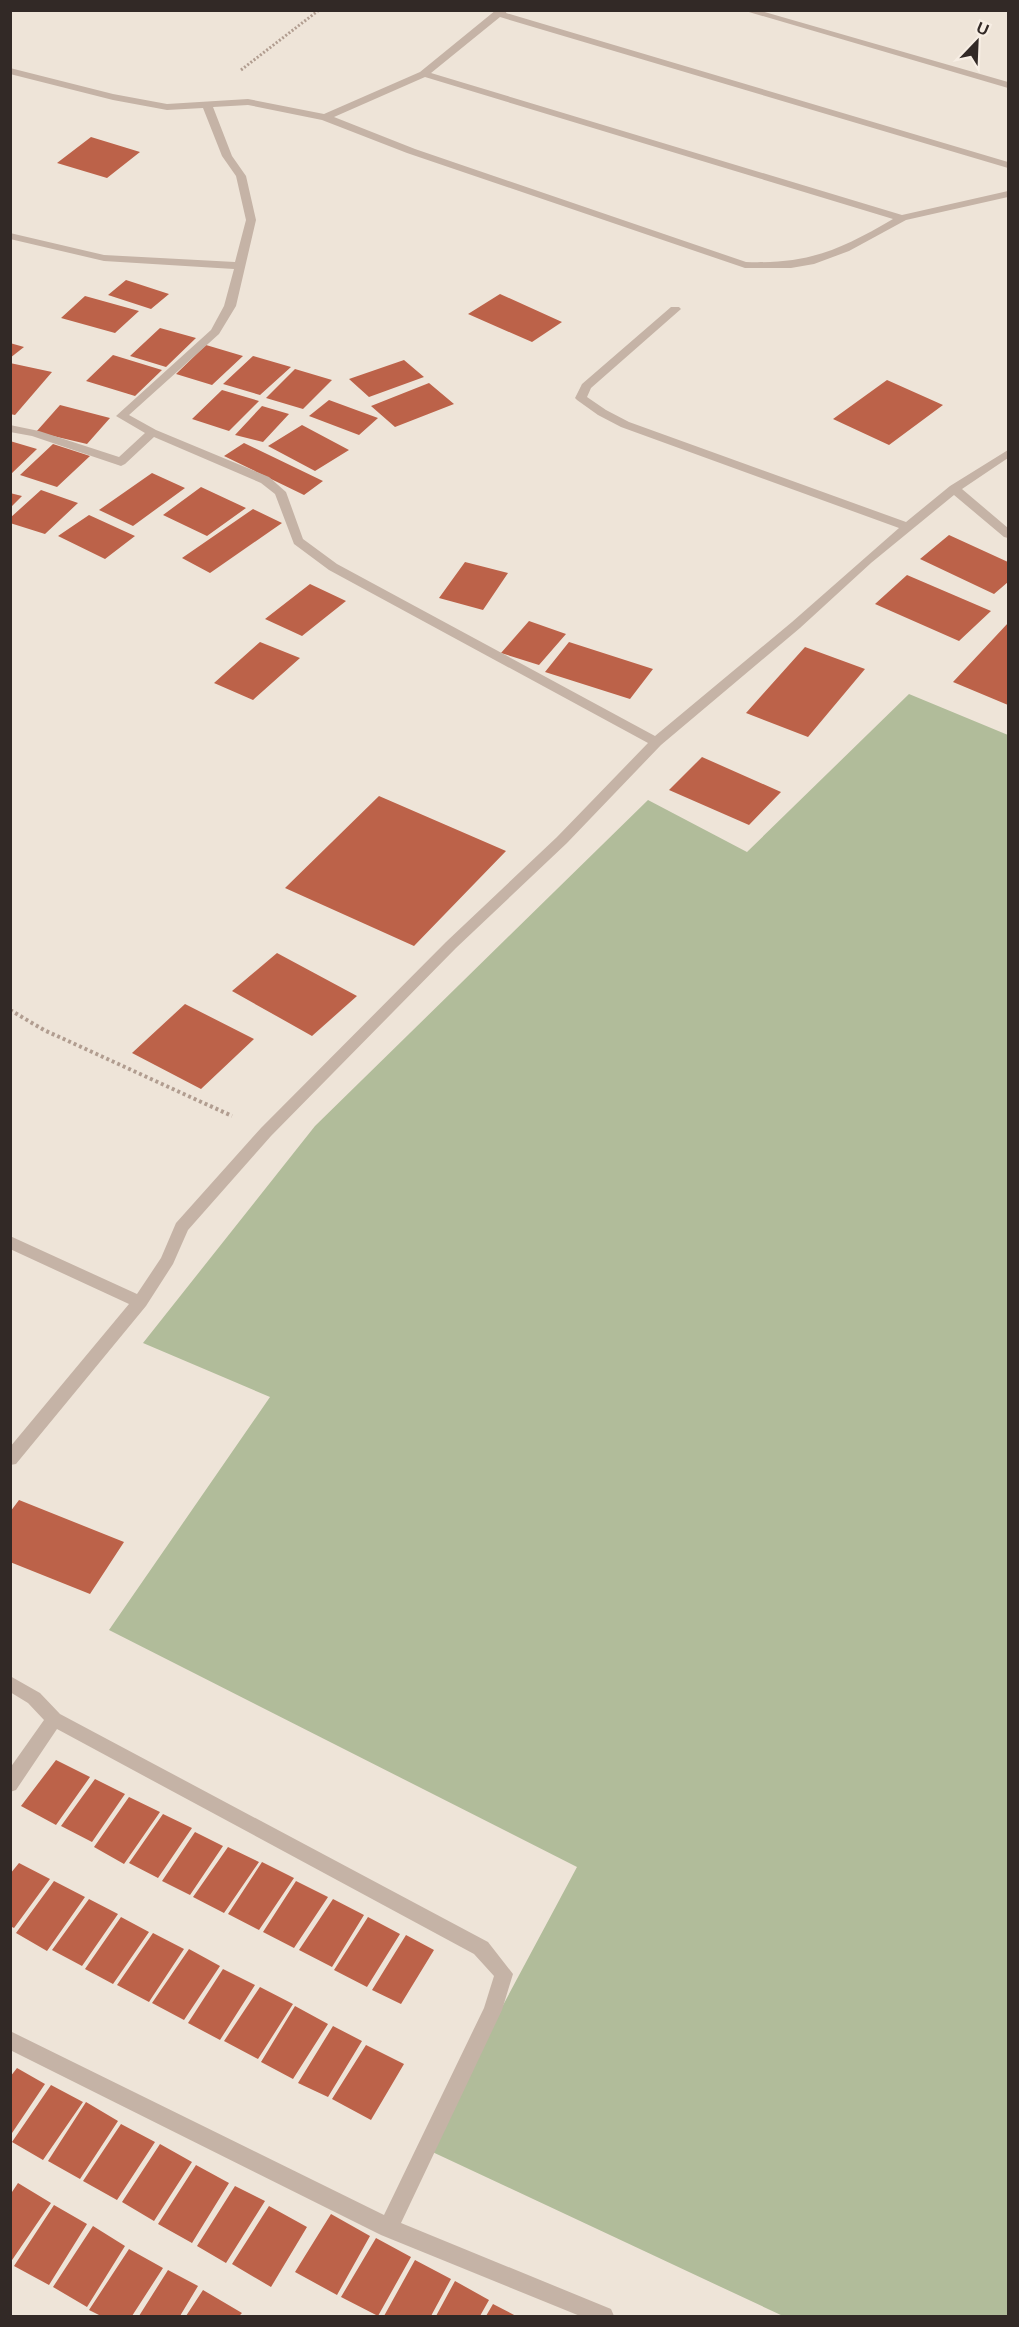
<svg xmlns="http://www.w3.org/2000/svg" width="1019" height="2327" font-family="Arial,sans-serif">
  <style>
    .green { fill: #b1bc9a }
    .building { fill: #bc6249 }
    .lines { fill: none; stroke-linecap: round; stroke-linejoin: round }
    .path-far1 { stroke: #b19d90; stroke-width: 3; stroke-dasharray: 2 2; stroke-linecap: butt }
    .path { stroke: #b19d90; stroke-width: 4; stroke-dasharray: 3 3; stroke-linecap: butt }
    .street { fill: #c5b3a6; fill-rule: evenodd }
  </style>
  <rect width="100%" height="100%" fill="#eee4d8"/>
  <path class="green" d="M909 694 1008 735V2316H783L426 2149 577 1867 109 1630 270 1397 143 1343 315 1126 648 800 747 852Z"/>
  <path class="building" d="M91 137 140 152 107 178 57 163Z
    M126 280 169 294 151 309 108 295Z
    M500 294 562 322 532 342 468 314Z
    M85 296 139 311 115 333 61 318Z
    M160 328 196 338 166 367 130 356Z
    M10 343 24 347 10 358Z
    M206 345 243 356 212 385 176 374Z
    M113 355 162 370 135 396 86 381Z
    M253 356 291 367 260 395 223 384Z
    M404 360 424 377 369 397 349 379Z
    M10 363 52 372 15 415 10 414Z
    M295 369 332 380 303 409 266 398Z
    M887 380 943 405 889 445 833 419Z
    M429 383 454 404 395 427 371 406Z
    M222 390 259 401 229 431 192 419Z
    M329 400 378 418 359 435 309 416Z
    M60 405 110 418 87 444 36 432Z
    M262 406 289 414 263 442 235 435Z
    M302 425 349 450 315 471 268 446Z
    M10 441 37 449 10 475Z
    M244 443 323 481 304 495 224 456Z
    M53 444 90 456 57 487 20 475Z
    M152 473 185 488 133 526 99 510Z
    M201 487 246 508 207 536 163 515Z
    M41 490 78 503 45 534 10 523V518Z
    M10 493 22 496 10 508Z
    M253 509 282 523 210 573 182 558Z
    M89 515 135 536 105 559 58 536Z
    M949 535 1008 562V582L994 594 920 559Z
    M465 562 508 573 483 610 439 598Z
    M907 575 991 611 959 641 875 604Z
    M310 584 346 601 302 636 265 619Z
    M529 621 566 634 539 665 501 653Z
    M1008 623V705L953 682Z
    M260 642 300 658 253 700 214 683Z
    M569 642 653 669 630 699 545 672Z
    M805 647 865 669 808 737 746 713Z
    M702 757 781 792 749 825 669 790Z
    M379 796 506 851 414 946 285 888Z
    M277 953 357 996 312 1036 232 991Z
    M185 1004 254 1039 201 1089 132 1053Z
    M19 1500 124 1542 90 1594 10 1562V1512Z
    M56 1760 90 1777 56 1825 21 1806Z
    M95 1779 125 1794 92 1842 61 1826Z
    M129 1797 160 1812 124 1864 94 1847Z
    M163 1814 192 1828 158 1878 129 1863Z
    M195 1832 223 1846 190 1895 162 1881Z
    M228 1847 259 1862 224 1913 193 1897Z
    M262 1862 294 1878 259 1930 228 1914Z
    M19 1863 50 1879 14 1928 10 1926V1874Z
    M54 1881 85 1897 47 1951 16 1933Z
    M296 1881 328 1897 294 1948 263 1932Z
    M89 1899 118 1914 82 1966 52 1950Z
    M333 1899 364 1915 332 1967 299 1950Z
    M121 1917 149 1932 113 1984 85 1969Z
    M368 1917 400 1934 367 1987 334 1970Z
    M153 1933 184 1949 149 2002 117 1985Z
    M406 1935 434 1950 401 2004 372 1990Z
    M189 1949 220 1966 184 2020 152 2003Z
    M223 1969 255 1985 220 2040 188 2023Z
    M260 1987 293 2004 258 2059 224 2041Z
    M295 2006 328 2024 293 2079 261 2062Z
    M333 2026 362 2041 328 2097 298 2083Z
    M366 2045 404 2064 371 2120 332 2099Z
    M17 2068 45 2084 10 2136V2077Z
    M51 2085 83 2102 43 2160 12 2142Z
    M86 2102 118 2121 80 2179 48 2161Z
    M121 2124 155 2142 117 2200 83 2181Z
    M160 2144 192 2162 154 2221 122 2202Z
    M196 2165 229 2183 192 2243 158 2224Z
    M18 2183 51 2203 10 2263V2195Z
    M235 2186 265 2201 226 2263 197 2246Z
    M54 2205 87 2224 49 2285 14 2266Z
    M269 2206 307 2227 271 2287 232 2264Z
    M331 2214 370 2236 337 2295 295 2272Z
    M93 2226 125 2246 87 2307 53 2287Z
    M376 2238 411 2257 378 2316 341 2297Z
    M129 2249 163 2268 132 2316H101L89 2310Z
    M415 2260 451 2279 431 2316H384Z
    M168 2270 198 2286 180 2316H139Z
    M455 2281 489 2300 480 2316H436Z
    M203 2290 242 2313 239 2316H186Z
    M493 2304 516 2316H486Z"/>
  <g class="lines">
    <path class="path-far1" d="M241 70 319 10"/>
    <path class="path" d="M10 1010 44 1030 232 1116"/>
    <path class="street" d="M496 10H507L506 13 1008 162V168L500 17 431 73 902 215 1008 191V197L906 220 849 251 814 264 791 268H745L407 153 322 120 248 105 213 107 232 156 246 176 256 220 236 306 219 334 129 415 156 430 269 477 286 492 303 539 337 564 655 736 792 622 899 528 621 427 598 415 577 400 575 398 582 384 671 307H679L681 309 591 388 587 397 606 410 629 422 906 522 950 486 1008 450V458L962 489 1008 528V538L1004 537 954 495 871 563 800 628 661 745 567 843 456 948 271 1136 188 1230 173 1264 146 1306 16 1464 10 1465V1447L129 1304 10 1249V1236L137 1294 161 1258 176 1223 261 1128 446 942 557 837 648 743 329 570 294 544 275 494 261 483 154 437 125 464 121 466 32 436 10 432V425L39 431 119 457 145 433 116 416 211 330 224 306 234 269 104 261 10 239V233L104 255 235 262 246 220 236 176 222 156 203 108 167 110 113 100 10 74V68L113 94 167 104 248 99 324 114 420 72ZM425 77 893 219C840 250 809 264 746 262L415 149 334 117Z
      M742 10H758L1008 82V88Z
      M10 1676 40 1693 60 1714 488 1942 513 1974 502 2010 401 2223 611 2309 614 2316H580L381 2235 10 2050V2031L384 2215 484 2008 494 1976 474 1954 57 1729 16 1790 10 1792V1768L44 1720 28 1703 10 1692Z"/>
  </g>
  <rect width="1019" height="2327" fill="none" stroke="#322926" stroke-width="24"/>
  <g transform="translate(977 42) rotate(23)" stroke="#f7eee4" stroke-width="4.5" paint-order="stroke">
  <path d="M0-4.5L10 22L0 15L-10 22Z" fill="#322926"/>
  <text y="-9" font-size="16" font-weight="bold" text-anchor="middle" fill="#322926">U</text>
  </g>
</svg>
